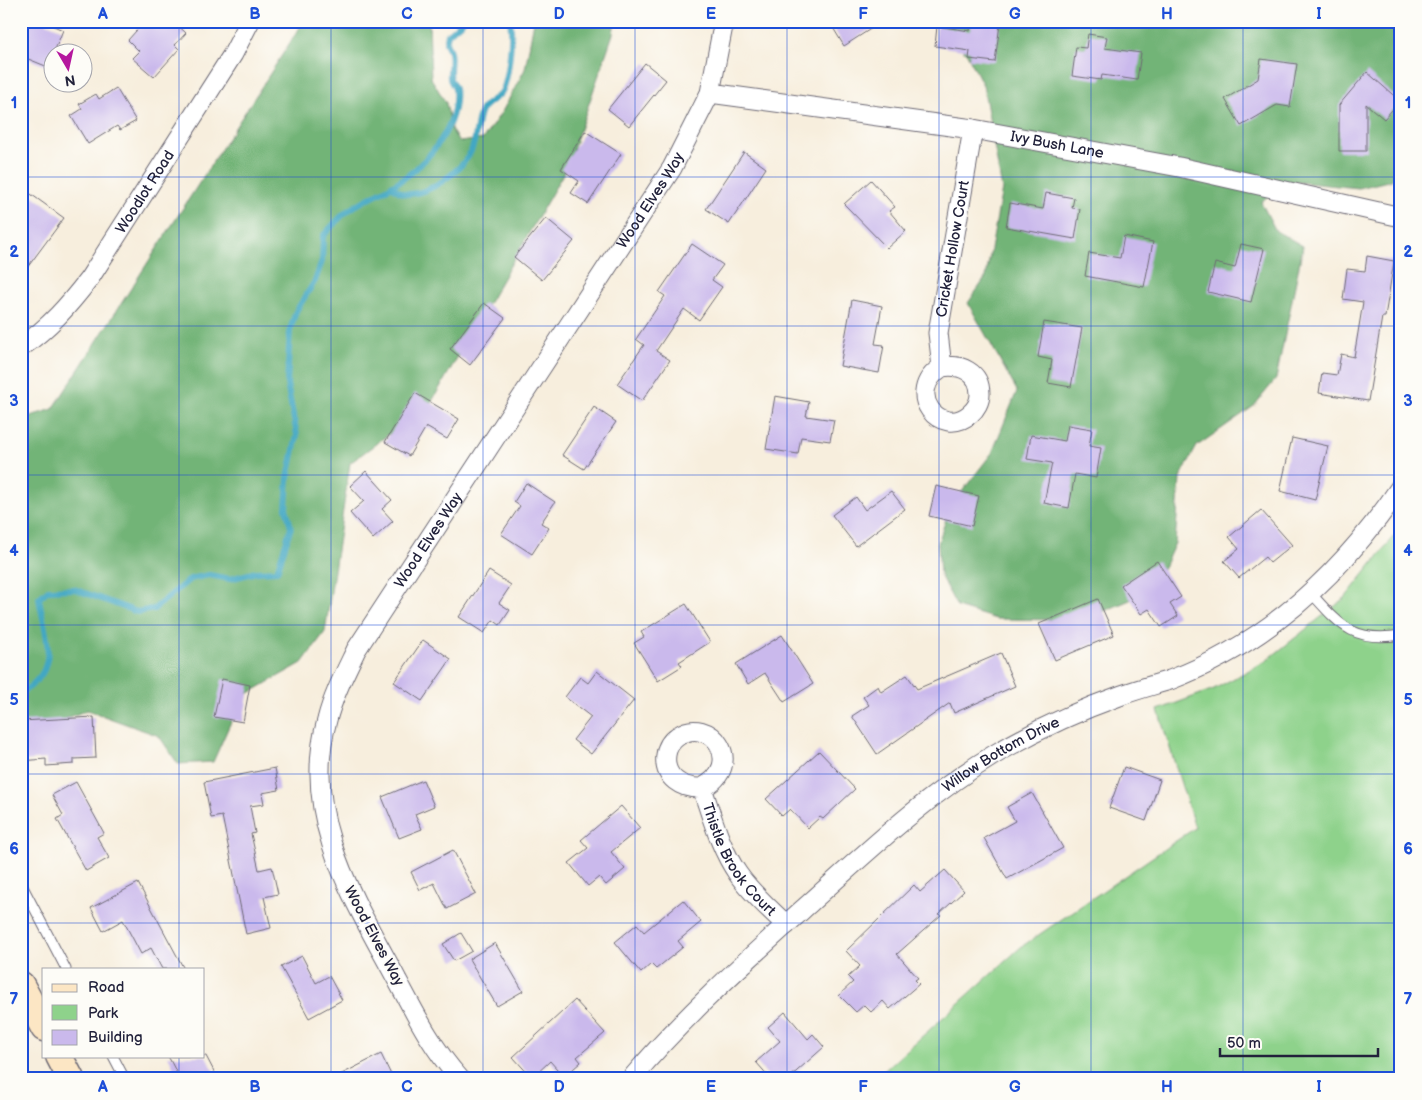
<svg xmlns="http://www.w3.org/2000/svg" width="1422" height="1100" font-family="'Balsamiq Sans',sans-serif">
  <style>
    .green { fill: #8ed28b; stroke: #587a63 }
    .forest { fill: #72b477; stroke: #4a6b59 }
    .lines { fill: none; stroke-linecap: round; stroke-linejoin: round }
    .stream { stroke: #43a7c3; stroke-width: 6 }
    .building { fill: #cab9ec }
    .service-casing { stroke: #6d6974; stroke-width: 11 }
    .minor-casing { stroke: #6d6974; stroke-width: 21 }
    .secondary-casing { stroke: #6d6974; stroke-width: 29 }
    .service { stroke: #fff; stroke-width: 9 }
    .minor { stroke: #fff; stroke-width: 19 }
    .secondary { stroke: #fce6c4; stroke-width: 26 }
    .grid { fill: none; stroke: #1d4ed8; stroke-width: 1; stroke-opacity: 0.55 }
    .labels { text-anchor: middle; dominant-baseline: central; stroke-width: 4.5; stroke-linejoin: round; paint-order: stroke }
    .street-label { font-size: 15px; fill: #22223b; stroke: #fdfcf7 }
    .neatline { fill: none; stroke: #1d4ed8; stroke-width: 2 }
    .grid-label { font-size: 16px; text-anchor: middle; font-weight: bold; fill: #1d4ed8 }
  </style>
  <rect width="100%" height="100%" fill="#fdfcf7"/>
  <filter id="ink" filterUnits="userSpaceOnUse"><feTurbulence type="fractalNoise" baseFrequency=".02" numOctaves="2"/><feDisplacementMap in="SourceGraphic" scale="10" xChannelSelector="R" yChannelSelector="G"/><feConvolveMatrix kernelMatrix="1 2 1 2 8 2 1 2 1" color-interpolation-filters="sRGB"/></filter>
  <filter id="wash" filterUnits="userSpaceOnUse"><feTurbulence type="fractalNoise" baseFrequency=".0096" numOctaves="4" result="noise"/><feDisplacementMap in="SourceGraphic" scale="20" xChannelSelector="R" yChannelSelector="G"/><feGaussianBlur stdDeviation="1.12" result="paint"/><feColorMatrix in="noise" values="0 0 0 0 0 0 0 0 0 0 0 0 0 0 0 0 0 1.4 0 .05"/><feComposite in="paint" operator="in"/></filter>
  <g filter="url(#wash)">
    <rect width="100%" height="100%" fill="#f7eedd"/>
    <path class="green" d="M1401 528V1079H875L1021 947 1195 828 1158 710 1214 689 1266 661 1345 598Z"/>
    <path class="forest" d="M304 21H429L431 78 446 103 452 131 459 142 483 139 503 110 525 69 534 21H615L613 34 567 167 431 403 350 463 325 632 302 663 242 697 213 762 178 764 159 736 87 710 21 737V419L53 409Z
      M934 21H1401V150L1392 180 1359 188 1286 181 1261 202 1276 231 1303 246 1276 379 1254 406 1197 446 1180 478 1175 543 1159 578 1130 600 1097 614 1064 620 996 619 957 607 940 575 938 543 950 507 992 453 1017 391 968 303 986 277 1002 189 983 85 967 54Z"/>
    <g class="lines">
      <path class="stream" d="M392 187C395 188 399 192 402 193 425 199 462 171 471 151 477 139 476 121 481 111 486 102 495 100 501 93 509 82 513 34 510 21
        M21 691C27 690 30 687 34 683 59 662 43 626 39 598L48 590 74 589 137 612 154 609 190 579 209 575 230 579 256 572 277 571 291 527 286 508 288 478 297 435 287 384 290 330 296 311 315 281 322 261 323 236C330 229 336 221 344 214 358 202 375 196 390 187 423 169 459 129 455 89 454 85 451 83 450 79 449 66 454 55 446 43L448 34 463 21"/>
    </g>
    <g id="blocks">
      <path class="building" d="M21 21H42L63 30 48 67 21 56Z
        M145 21 157 30 166 21H173L186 33 175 45 179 49 154 77 132 58 139 51 128 40Z
        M829 21H883L844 46Z
        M971 21 1000 24 995 62 969 59 970 51 935 46 937 26 970 31Z
        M1088 34 1107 37 1105 48 1141 53 1137 80 1102 75 1101 80 1072 76 1076 47 1086 48Z
        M1261 59 1297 64 1290 107 1277 105 1241 126 1225 99 1258 79Z
        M645 63 666 80 629 126 608 109Z
        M1367 72 1400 101 1384 119 1366 104V151H1339V105Z
        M116 88 136 121 120 130 117 126 88 144 71 116 82 109 79 104 96 94 99 99Z
        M585 131 621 154 588 204 571 193 579 181 561 169Z
        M744 152 766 168 729 224 706 209Z
        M871 180 895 207 889 211 906 231 887 248 844 204Z
        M21 187 64 218 21 276Z
        M1046 193 1074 198 1072 208 1080 209 1075 239 1006 227 1010 203 1043 209Z
        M546 218 574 241 542 280 514 257Z
        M1124 236 1153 242 1144 287 1085 276 1089 253 1120 258Z
        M692 244 723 265 712 280 722 287 699 320 684 309 656 351 670 360 642 401 617 384 644 345 636 339 665 296 659 292Z
        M1241 244 1264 249 1251 302 1208 292 1215 263 1235 268Z
        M1367 256 1394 261 1385 317H1382L1368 401 1319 393 1322 373 1337 375 1341 354 1354 357 1363 302 1343 299 1347 269 1365 271Z
        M852 300 882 306 875 344 884 345 879 373 840 366Z
        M484 303 505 318 470 365 450 349Z
        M1044 322 1082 328 1071 387 1048 383 1052 360 1038 357Z
        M415 393 459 419 447 439 426 427 409 456 385 442Z
        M775 396 809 402 806 416 834 420 830 441 801 437 798 454 766 449Z
        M594 407 616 422 584 469 562 455Z
        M1068 425 1092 429 1089 446 1101 448 1096 478 1075 474 1069 508 1044 503 1052 463 1027 459 1031 435 1065 441Z
        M1292 438 1328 446 1315 500 1280 491Z
        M366 471 392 500 382 509 393 521 373 539 350 513 364 501 350 486Z
        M526 483 555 502 541 523 549 528 532 554 501 534 520 506 514 502Z
        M936 486 979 496 972 526 929 516Z
        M891 491 905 509 856 546 832 515 856 497 865 510Z
        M1261 510 1292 545 1270 563 1265 557 1239 578 1224 561 1239 549 1229 537Z
        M1157 561 1181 597 1170 604 1178 616 1161 627 1149 609 1141 614 1121 585Z
        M489 571 511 585 499 603 510 610 500 625 493 620 484 633 459 617Z
        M1098 599 1114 635 1055 660 1039 624Z
        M686 604 710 642 679 662 682 666 658 681 634 643 644 637 641 632Z
        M782 635 813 684 784 702 765 673 748 684 736 664Z
        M423 640 451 659 422 701 394 682Z
        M1001 653 1015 686 954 713 950 703 877 754 852 716 869 705 863 697 878 686 881 692 907 675 917 689Z
        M597 671 634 700 591 754 573 740 591 717 565 697 580 677 588 683Z
        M222 679 250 685 243 722 214 717Z
        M94 717 96 758 74 759V764L46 766V759L21 761V721Z
        M819 751 855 789 823 819 820 817 808 828 790 809 782 816 766 799Z
        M1124 767 1160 780 1146 821 1109 808Z
        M275 768 279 790 262 793 264 804 250 806 255 833 251 834 259 870 272 867 278 894 264 897 271 928 246 934 222 816 211 818 204 782Z
        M423 780 434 806 415 814 422 829 399 838 382 797Z
        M76 782 104 833 97 837 109 858 86 871 57 819 63 815 52 795Z
        M1032 793 1063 848 1007 879 984 838 1015 821 1007 807Z
        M621 806 640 828 611 852 625 869 606 885 599 877 588 886 569 863 588 848 581 840Z
        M453 850 476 894 447 909 434 883 420 890 411 872Z
        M945 870 964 891 939 914 941 915 897 954 918 978 915 980 919 984 890 1009 883 1001 871 1012 864 1005 856 1012 839 995 853 982 848 977 860 966 846 951 914 885 920 892Z
        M138 883 184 969H162L151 948 141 954 123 920 103 931 91 908Z
        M683 900 701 922 678 941 683 947 656 969 651 964 641 973 615 942 637 924 644 932Z
        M461 933 472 951 454 961 443 944Z
        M495 943 523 991 497 1006 469 959Z
        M302 956 316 983 329 976 342 1000 309 1018 281 967Z
        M575 1000 605 1033 577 1057 581 1062 564 1077 550 1061 532 1078 513 1057Z
        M785 1012 808 1039 813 1034 824 1047 788 1079H771L756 1062 780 1041 768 1027Z
        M381 1054 393 1079H332Z
        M168 1056H206L218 1079H180Z"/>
    </g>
  </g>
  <g filter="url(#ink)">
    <use href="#blocks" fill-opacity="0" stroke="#6d6974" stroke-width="1"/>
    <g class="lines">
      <defs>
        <path id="service" d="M1311 593C1340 625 1353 643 1401 635
          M21 883 66 969
          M113 1056 125 1079"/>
        <g id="minor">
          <path id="s1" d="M710 93 973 129 1179 167 1401 217"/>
          <path id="s2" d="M21 347C49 328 69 305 89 279L233 54 250 21"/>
          <path id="s3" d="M942 367C961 364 980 372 980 394 980 401 976 409 970 414 941 439 902 393 942 367L938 333 973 129"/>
          <path id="s4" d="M702 788C682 789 663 778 666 755 667 747 672 740 678 736 709 714 748 764 702 788 712 817 720 848 738 874 751 893 769 908 786 925"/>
          <path id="s5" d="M460 1079C429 1045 410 1003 388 963 347 888 302 810 327 720 333 696 345 673 356 650L672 168 710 93 724 21"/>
          <path id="s6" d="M631 1079C686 1014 749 958 811 902 870 849 928 794 997 753 1036 730 1080 710 1122 695 1138 689 1154 685 1170 680 1268 643 1343 572 1401 486"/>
        </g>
        <path id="secondary" d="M21 985 44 1028
          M59 1056 71 1079"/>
      </defs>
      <use href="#service" class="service-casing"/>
      <use href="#minor" class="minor-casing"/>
      <use href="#secondary" class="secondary-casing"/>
      <use href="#service" class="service"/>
      <use href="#minor" class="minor"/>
      <use href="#secondary" class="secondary"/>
    </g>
  </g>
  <path class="grid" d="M179 21V969M331 21V1079M483 21V1079M635 21V1079M787 21V1079M939 21V1079M1091 21V1079M1243 21V1079M21 177H1401M21 326H1401M21 475H1401M21 625H1401M21 774H1401M21 923H1401M179 1056V1079"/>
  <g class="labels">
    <g class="street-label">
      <text stroke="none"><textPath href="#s1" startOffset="351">Ivy Bush Lane</textPath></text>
      <text stroke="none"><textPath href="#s2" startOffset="200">Woodlot Road</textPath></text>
      <text stroke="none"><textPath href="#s5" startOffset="1008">Wood Elves Way</textPath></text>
      <text stroke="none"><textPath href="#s3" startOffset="292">Cricket Hollow Court</textPath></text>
      <text stroke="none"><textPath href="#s5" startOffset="602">Wood Elves Way</textPath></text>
      <text stroke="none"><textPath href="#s6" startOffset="494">Willow Bottom Drive</textPath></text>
      <text stroke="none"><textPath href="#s4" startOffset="261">Thistle Brook Court</textPath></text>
      <text transform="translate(374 936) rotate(62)">Wood Elves Way</text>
    </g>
  </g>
  <rect width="1422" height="1100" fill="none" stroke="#fdfcf7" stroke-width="55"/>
  <rect x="42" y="968" width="162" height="90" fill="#fdfcf7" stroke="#a5a5ac"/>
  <rect x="52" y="984" width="25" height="8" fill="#fce6c4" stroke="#a5a5ac"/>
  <text x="88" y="992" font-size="15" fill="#22223b">Road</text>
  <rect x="52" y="1005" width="25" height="15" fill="#8ed28b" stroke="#a5a5ac"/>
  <text x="88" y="1018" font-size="15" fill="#22223b">Park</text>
  <rect x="52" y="1030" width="25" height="15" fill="#cab9ec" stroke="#a5a5ac"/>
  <text x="88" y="1042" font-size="15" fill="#22223b">Building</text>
  <g transform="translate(68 68) rotate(171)"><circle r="24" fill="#fdfcf7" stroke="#a5a5ac"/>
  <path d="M0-4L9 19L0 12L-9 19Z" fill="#b5179e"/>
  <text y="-8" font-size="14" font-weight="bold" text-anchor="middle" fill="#22223b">N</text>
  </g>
  <path d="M1220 1048v8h158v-8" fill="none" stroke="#22223b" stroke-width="2.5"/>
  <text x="1227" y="1048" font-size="15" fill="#22223b" stroke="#fdfcf7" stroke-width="4" paint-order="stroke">50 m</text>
  <rect x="28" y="28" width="1366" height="1044" class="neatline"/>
  <g class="grid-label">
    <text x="103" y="19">A</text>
    <text x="255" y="19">B</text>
    <text x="407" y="19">C</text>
    <text x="559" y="19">D</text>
    <text x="711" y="19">E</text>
    <text x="863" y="19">F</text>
    <text x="1015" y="19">G</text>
    <text x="1167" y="19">H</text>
    <text x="1319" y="19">I</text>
    <text x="14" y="108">1</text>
    <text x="1408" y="108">1</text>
    <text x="14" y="257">2</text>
    <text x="1408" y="257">2</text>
    <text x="14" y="406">3</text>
    <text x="1408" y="406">3</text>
    <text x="14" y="556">4</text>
    <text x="1408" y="556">4</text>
    <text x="14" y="705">5</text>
    <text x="1408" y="705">5</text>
    <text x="14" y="854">6</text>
    <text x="1408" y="854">6</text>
    <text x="14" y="1004">7</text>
    <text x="1408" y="1004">7</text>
    <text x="103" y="1092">A</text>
    <text x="255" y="1092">B</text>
    <text x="407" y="1092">C</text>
    <text x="559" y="1092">D</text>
    <text x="711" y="1092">E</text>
    <text x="863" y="1092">F</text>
    <text x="1015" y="1092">G</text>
    <text x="1167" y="1092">H</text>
    <text x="1319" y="1092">I</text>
  </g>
</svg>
